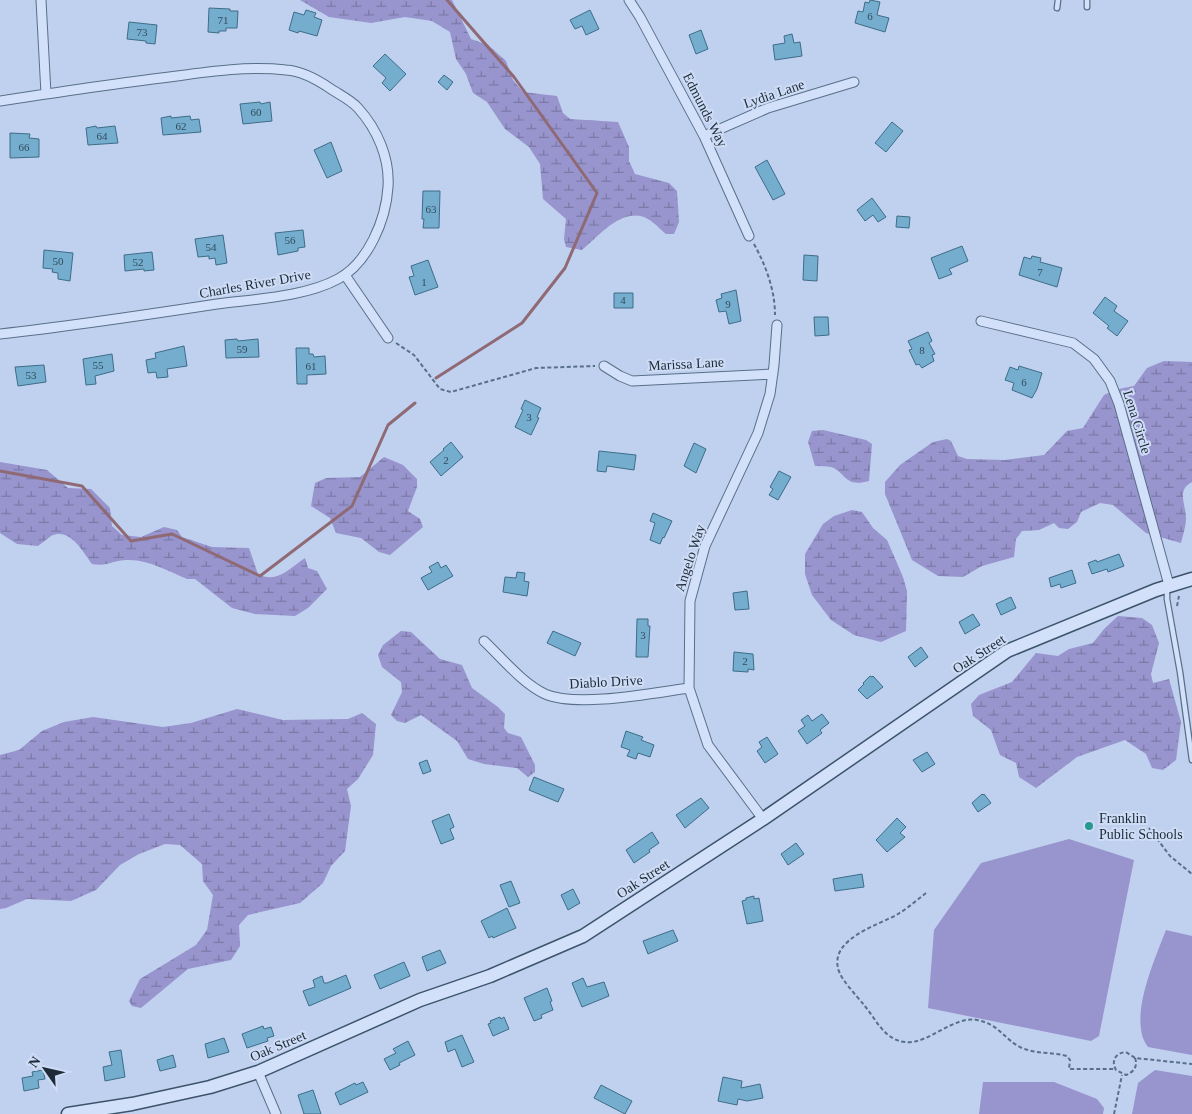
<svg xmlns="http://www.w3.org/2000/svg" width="1192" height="1114" font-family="'Times New Roman',serif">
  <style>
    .wetland { fill: url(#wetland-marsh) }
    .garden { fill: #9894cd }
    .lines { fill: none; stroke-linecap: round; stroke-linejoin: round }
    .stream { stroke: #8f6a75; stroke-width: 3 }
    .building { fill: #75adce; stroke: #3d6d88 }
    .lane-casing { stroke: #577088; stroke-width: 7 }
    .street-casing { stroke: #577088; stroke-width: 11 }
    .secondary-casing { stroke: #3b546a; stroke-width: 15 }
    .path { stroke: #577088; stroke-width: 2; stroke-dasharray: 4 2.5; stroke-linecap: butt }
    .lane { stroke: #d3e0f9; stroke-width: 4.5 }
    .street { stroke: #d3e0f9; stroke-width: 9 }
    .secondary { stroke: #d3e0f9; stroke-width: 12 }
    .poi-dot { fill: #269892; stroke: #cfdcf6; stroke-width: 2 }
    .labels { text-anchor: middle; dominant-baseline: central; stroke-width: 4; stroke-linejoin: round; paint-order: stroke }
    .number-label { font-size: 11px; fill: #324c5d }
    .street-label { font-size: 14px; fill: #1c2b37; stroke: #cfdcf6 }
    .poi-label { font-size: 14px; fill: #1c2b37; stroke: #cfdcf6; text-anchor: start }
  </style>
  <defs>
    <pattern id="wetland-marsh" width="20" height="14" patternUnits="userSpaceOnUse" patternTransform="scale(1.25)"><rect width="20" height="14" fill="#9894cd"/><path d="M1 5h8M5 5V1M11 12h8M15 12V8" fill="none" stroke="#7b79a7"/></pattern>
  </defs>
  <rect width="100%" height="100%" fill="#c0d0ef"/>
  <path class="wetland" d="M300 0H452L471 39 488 45 506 61 513 80 523 92 557 96 563 113 570 119 618 122 629 147V161L635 174 669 183 677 191 679 222 674 234H666C660 229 652 220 644 217 620 209 599 236 582 250L566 247 564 239 566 219 543 199 540 164 529 147 505 129 487 102 473 93 466 74 456 59 450 32 432 21 405 17 371 23 329 17Z
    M1164 361 1192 362V482C1176 490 1186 505 1186 518 1186 526 1183 535 1181 543L1146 533 1113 505 1100 503 1081 512 1077 522 1068 529 1059 528 1054 523 1039 530 1022 531 1016 539 1014 557 982 566 963 577 938 576 912 560 885 494V482L900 465 933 442 947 439 951 441 958 456 967 459 1005 460 1044 455 1067 431 1083 428 1104 395 1114 390 1134 386 1147 368Z
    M823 430 866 440 872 444 869 481C844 488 846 472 831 467 826 466 820 466 815 466L808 442 812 431Z
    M384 457 403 465 417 479V487L408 511 420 519 423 527 390 555 379 552 361 538 336 533 330 518 311 506 315 483 326 478 360 477Z
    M0 462 47 470 68 488 91 489 110 508 112 526 122 535 141 537 164 527 177 530 182 537 212 547 249 548 258 574C277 584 290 568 305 558L308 568 317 571 327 589 308 608 295 616 255 614 232 608 195 579H187C168 571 148 559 127 560 113 560 108 567 92 564 83 552 70 527 51 536 47 539 42 543 38 546L17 544 0 533Z
    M852 510 862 512 873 528 887 540 903 577 907 591 906 631 881 642 854 635 831 620 812 595 805 574V554L823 524 834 516Z
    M1118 616 1142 618 1152 625 1159 643 1151 674 1153 683 1169 679 1181 722 1176 760 1163 770 1152 768 1146 754 1125 740 1077 757 1036 788 1019 777 1016 763 1000 755 991 730 973 716 971 704 979 695 1012 682 1036 653 1058 656 1069 649 1093 643 1104 629Z
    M401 631 411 632 440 659 462 665 472 688 498 707 505 714 504 728 508 733 521 737 535 765V772L528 777 517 768 484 764 468 759 457 741 421 715 405 723 397 721 391 715 402 692 401 682 382 667 378 655 383 645Z
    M237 709 283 720 348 719 362 713 376 724 373 755 358 779 347 789 351 806 345 851 331 866 323 883 300 903 248 915 239 925 240 946 231 960 188 969 141 1008 132 1006 129 1001 140 979 196 945 207 930 213 895 203 881 202 864 180 845 165 844 139 854 120 865 96 890 71 901 27 899 6 908 0 909V755L19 750 42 731 64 722 93 717 163 727 191 723Z"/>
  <path class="garden" d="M1069 839 1134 860 1099 1036 1091 1041 928 1008 934 930 981 863Z
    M1166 930 1192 936V1055L1148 1047C1127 1020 1155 959 1166 930Z
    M1155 1070 1192 1076V1114H1132L1138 1083Z
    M983 1082H1054L1097 1099 1104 1108 1103 1114H979Z"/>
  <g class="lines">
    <path class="stream" d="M436 378 522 323 565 268 597 193 514 77 447 0
      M0 471 82 486 131 541 172 534 260 576 352 506 388 425 415 403"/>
  </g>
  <path class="building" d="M870 0 880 2 877 15 889 18 885 32 855 23 858 11 863 12 865 2 869 3Z
    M209 8 230 9V11H238L237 28H226V31H219V33L208 32Z
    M306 10 316 13 314 17 322 20 317 36 299 31 298 33 289 30 294 12 304 15Z
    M590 10 599 29 586 35 582 26 575 29 570 20Z
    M129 22 157 25 155 44 146 43V41L127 39Z
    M701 30 708 49 696 54 689 35Z
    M792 34 794 43 800 42 802 56 775 60 773 45 785 43 784 36Z
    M385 54 406 74 390 91 382 83 386 78 373 66Z
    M444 75 453 82 447 90 438 82Z
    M260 102 261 104 270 102 272 121 243 124 240 104Z
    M171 116V118L190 116 191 120 199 119 201 132 163 135 161 118Z
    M892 122 903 131 886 152 875 143Z
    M96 126 97 128 115 126 118 143 88 145 86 128Z
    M10 133 30 134 29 138 39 139V157L10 158Z
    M331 142 342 171 327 178 314 150Z
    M767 160 785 194 773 200 755 167Z
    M423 191H440L439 228H423L424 219H422Z
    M872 198 886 217 878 222 873 215 865 221 857 210Z
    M897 216 910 217 909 228 896 227Z
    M303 230 305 247 298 248V251L278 255 275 233Z
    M223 235 227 263 216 265 215 258 209 259V256L198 257 195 239Z
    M962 246 968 261 949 269 952 274 939 279 931 258Z
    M44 250 73 253 70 281 58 279V273L52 272 53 269 43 268Z
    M152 252 154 270 144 271V269L125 271 124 255Z
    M804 255 818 256 817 281 803 280Z
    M1032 256 1041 258 1040 262 1062 268 1057 287 1019 275 1024 257 1031 259Z
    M428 260 438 287 415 295 409 277 414 276 411 266Z
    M736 290 741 321 729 324 726 311 719 312 716 300 722 298 721 294Z
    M614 293H633V308H614Z
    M1105 297 1117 306 1114 311 1128 321 1117 336 1107 328 1109 326 1093 313Z
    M814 317H828L829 335 815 336Z
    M928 332 932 341 929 343 935 354 932 355 934 361 922 368 919 364 916 365 909 350 912 349 908 341Z
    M237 339 238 341 258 339 259 357 226 358 225 340Z
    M184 346 187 366 167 369 168 377 157 378 156 372 148 373 146 360 156 358 155 353Z
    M296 348H309V354H313L314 357 325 356 326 374 307 375V384H297Z
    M112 354 114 371 95 376 96 384 86 385 83 359Z
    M44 365 46 382 18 386 15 367Z
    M1019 366 1042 373 1037 389 1032 398 1012 390 1014 383 1005 380 1010 367 1018 370Z
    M525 400 541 408 537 417 539 418 531 435 515 427 523 410 521 409Z
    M451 442 463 457 441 476 430 462 444 450 443 449Z
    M694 443 706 449 696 473 684 466Z
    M599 451 636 455 634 470 607 466 606 472 597 471Z
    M779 471 791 477 778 500 769 495 773 489 770 487Z
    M653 513 672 521 664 538 663 537 660 544 650 540 655 523 650 521Z
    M1119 554 1124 566 1108 572 1107 569 1092 574 1088 563 1096 560 1097 562Z
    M438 562 441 568 446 565 453 576 428 590 421 578 432 572 429 567Z
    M1072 570 1076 583 1061 588 1060 584 1051 587 1049 578Z
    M517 572 525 573 524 581 529 582 527 596 503 592 505 577 516 578Z
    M747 591 749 609 735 610 733 593Z
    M1011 597 1016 608 1001 615 996 604Z
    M973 614 980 625 965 634 959 622Z
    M637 619H648V626H650L648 657H636Z
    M553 631 581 643 575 656 547 643Z
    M921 647 928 657 915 667 908 657Z
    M734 652 753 654 754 670 748 669V672L733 671Z
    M870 676 872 677 873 676 883 687 867 699 858 690 864 684 863 683Z
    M822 714 829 723 820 730 822 733 807 744 798 731 805 726 801 720 808 715 812 721Z
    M626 731 643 737 641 740 654 745 650 757 638 753 636 759 627 756 630 750 621 747Z
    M767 737 778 754 765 763 757 751 762 747 759 742Z
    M927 752 935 764 922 772 913 760Z
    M427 760 431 771 423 774 419 763Z
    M534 777 564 789 558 802 529 790Z
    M982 794 983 795 984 794 991 803 978 812 972 803Z
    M701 798 709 808 685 828 676 815Z
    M449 814 454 827 450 829 454 839 441 844 432 821Z
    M897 818 906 827 900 833 905 837 887 852 876 840Z
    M652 832 659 843 649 850 650 852 634 863 626 850Z
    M796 843 804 854 788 865 781 854Z
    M862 874 864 887 835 891 833 879Z
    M511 881 520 903 509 907 500 885Z
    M573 889 580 903 568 910 561 895Z
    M754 896V899L759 898 763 921 747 924 742 901 746 900V898Z
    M507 908 516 928 493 938 492 936 489 938 481 921Z
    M673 930 678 941 648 954 643 941Z
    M440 950 446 963 427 971 422 957Z
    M404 962 410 976 380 989 374 975Z
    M346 975 351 988 309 1006 303 991 315 987 313 980 322 976 324 983H327Z
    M583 978 587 987 604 982 609 996 582 1007 572 983Z
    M547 988 552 1001 550 1002 553 1010 541 1015 542 1018 534 1021 524 998Z
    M500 1017 501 1019 504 1017 509 1029 493 1036 488 1024 491 1023 490 1021Z
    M263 1026 264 1029 271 1027 274 1036 267 1038 268 1041 247 1048 242 1034Z
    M462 1035 474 1062 462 1067 455 1049 448 1052 445 1042Z
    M224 1038 229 1052 208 1058 205 1044Z
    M408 1041 415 1055 399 1063 400 1065 390 1070 384 1059 396 1053 393 1049Z
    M121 1050 125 1077 105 1081 103 1067 112 1065 109 1052Z
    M173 1055 176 1067 160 1071 157 1060Z
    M43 1070 45 1079 38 1080 39 1088 24 1091 22 1078 33 1076 32 1072Z
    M723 1077 742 1081 741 1088 760 1084 763 1098 747 1101 738 1099 737 1105 718 1101Z
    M363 1082 368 1092 340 1105 335 1093 355 1083 356 1085Z
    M601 1085 632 1101 625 1114 594 1098Z
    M313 1090 321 1114H304L298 1095Z"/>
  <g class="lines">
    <defs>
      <path id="lane" d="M1087 7V0
        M1057 8 1058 0
        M1167 589V599L1180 672 1192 760"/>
      <path id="street" d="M41 0 46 94
        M629 0 640 17 704 136 749 236
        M0 101C59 92 118 83 177 76 213 71 249 66 286 70 302 71 318 80 331 89 340 95 351 100 358 108 377 129 390 158 388 187 386 220 368 263 338 279 305 297 254 299 217 304 145 315 73 326 0 334
        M704 136 768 108 854 82
        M345 275 388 338
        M981 321 1073 343 1094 359 1110 381 1119 404 1169 585
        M604 366 620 376 632 381 773 374
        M484 641C502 658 522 683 545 694 577 708 653 693 689 688
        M763 819 708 745 689 688 690 601 705 546 758 433 770 394 774 365 777 325
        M258 1072 276 1114"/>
      <path id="secondary" d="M68 1114 132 1104 210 1087 258 1072 420 1000 490 976 583 936 763 819 1007 651 1156 590 1192 579"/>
    </defs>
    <use href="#lane" class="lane-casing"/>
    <use href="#street" class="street-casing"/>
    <use href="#secondary" class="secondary-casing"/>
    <path class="path" d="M754 244C766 266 775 290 775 315
      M396 343 414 355 440 389 451 392 536 368 595 366
      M1177 606 1179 596
      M1149 828 1170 856 1192 874
      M926 893C917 900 908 908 898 914 879 925 831 938 838 968 840 979 857 996 864 1005 876 1019 884 1040 905 1042 928 1045 954 1015 977 1020 1001 1025 1004 1040 1022 1048 1036 1054 1052 1052 1067 1056L1070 1060 1069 1069H1115
      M1135 1058C1138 1066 1134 1072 1126 1075L1116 1070C1111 1061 1115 1053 1126 1052L1135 1058 1192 1064
      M1114 1114 1122 1075"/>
    <use href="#lane" class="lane"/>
    <use href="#street" class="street"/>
    <use href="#secondary" class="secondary"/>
  </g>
  <circle class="poi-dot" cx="1089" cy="826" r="5"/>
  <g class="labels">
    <g class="number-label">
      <text x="870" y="16">6</text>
      <text x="223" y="20">71</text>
      <text x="142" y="32">73</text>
      <text x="256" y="112">60</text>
      <text x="181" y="126">62</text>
      <text x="102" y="136">64</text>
      <text x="24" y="147">66</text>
      <text x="431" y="209">63</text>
      <text x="290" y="240">56</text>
      <text x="211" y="247">54</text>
      <text x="58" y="261">50</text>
      <text x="138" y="262">52</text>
      <text x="1040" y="272">7</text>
      <text x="424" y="282">1</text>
      <text x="623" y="300">4</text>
      <text x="728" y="304">9</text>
      <text x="242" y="349">59</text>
      <text x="922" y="350">8</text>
      <text x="98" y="365">55</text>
      <text x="311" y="366">61</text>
      <text x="31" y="375">53</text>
      <text x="1024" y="382">6</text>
      <text x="529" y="417">3</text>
      <text x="446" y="460">2</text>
      <text x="643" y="635">3</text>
      <text x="745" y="661">2</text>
    </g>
    <g class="street-label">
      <text transform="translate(774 94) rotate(-19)">Lydia Lane</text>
      <text transform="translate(705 110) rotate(63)">Edmunds Way</text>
      <text transform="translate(255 284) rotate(-10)">Charles River Drive</text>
      <text transform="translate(686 364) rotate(-3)">Marissa Lane</text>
      <text transform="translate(1137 422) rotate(73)">Lena Circle</text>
      <text transform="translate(690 558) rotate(-72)">Angelo Way</text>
      <text transform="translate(979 654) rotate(-33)">Oak Street</text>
      <text transform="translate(606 682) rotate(-3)">Diablo Drive</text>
      <text transform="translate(643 879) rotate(-33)">Oak Street</text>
      <text transform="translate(278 1046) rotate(-23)">Oak Street</text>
    </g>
    <g class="poi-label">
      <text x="1099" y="818">Franklin<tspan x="1099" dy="16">Public Schools</tspan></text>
    </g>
  </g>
  <g transform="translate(45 1069) rotate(304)" stroke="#cfdcf6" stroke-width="4" paint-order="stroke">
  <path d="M0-4L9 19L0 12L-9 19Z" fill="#1c2b37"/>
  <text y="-8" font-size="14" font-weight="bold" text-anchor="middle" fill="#1c2b37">N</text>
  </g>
</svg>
